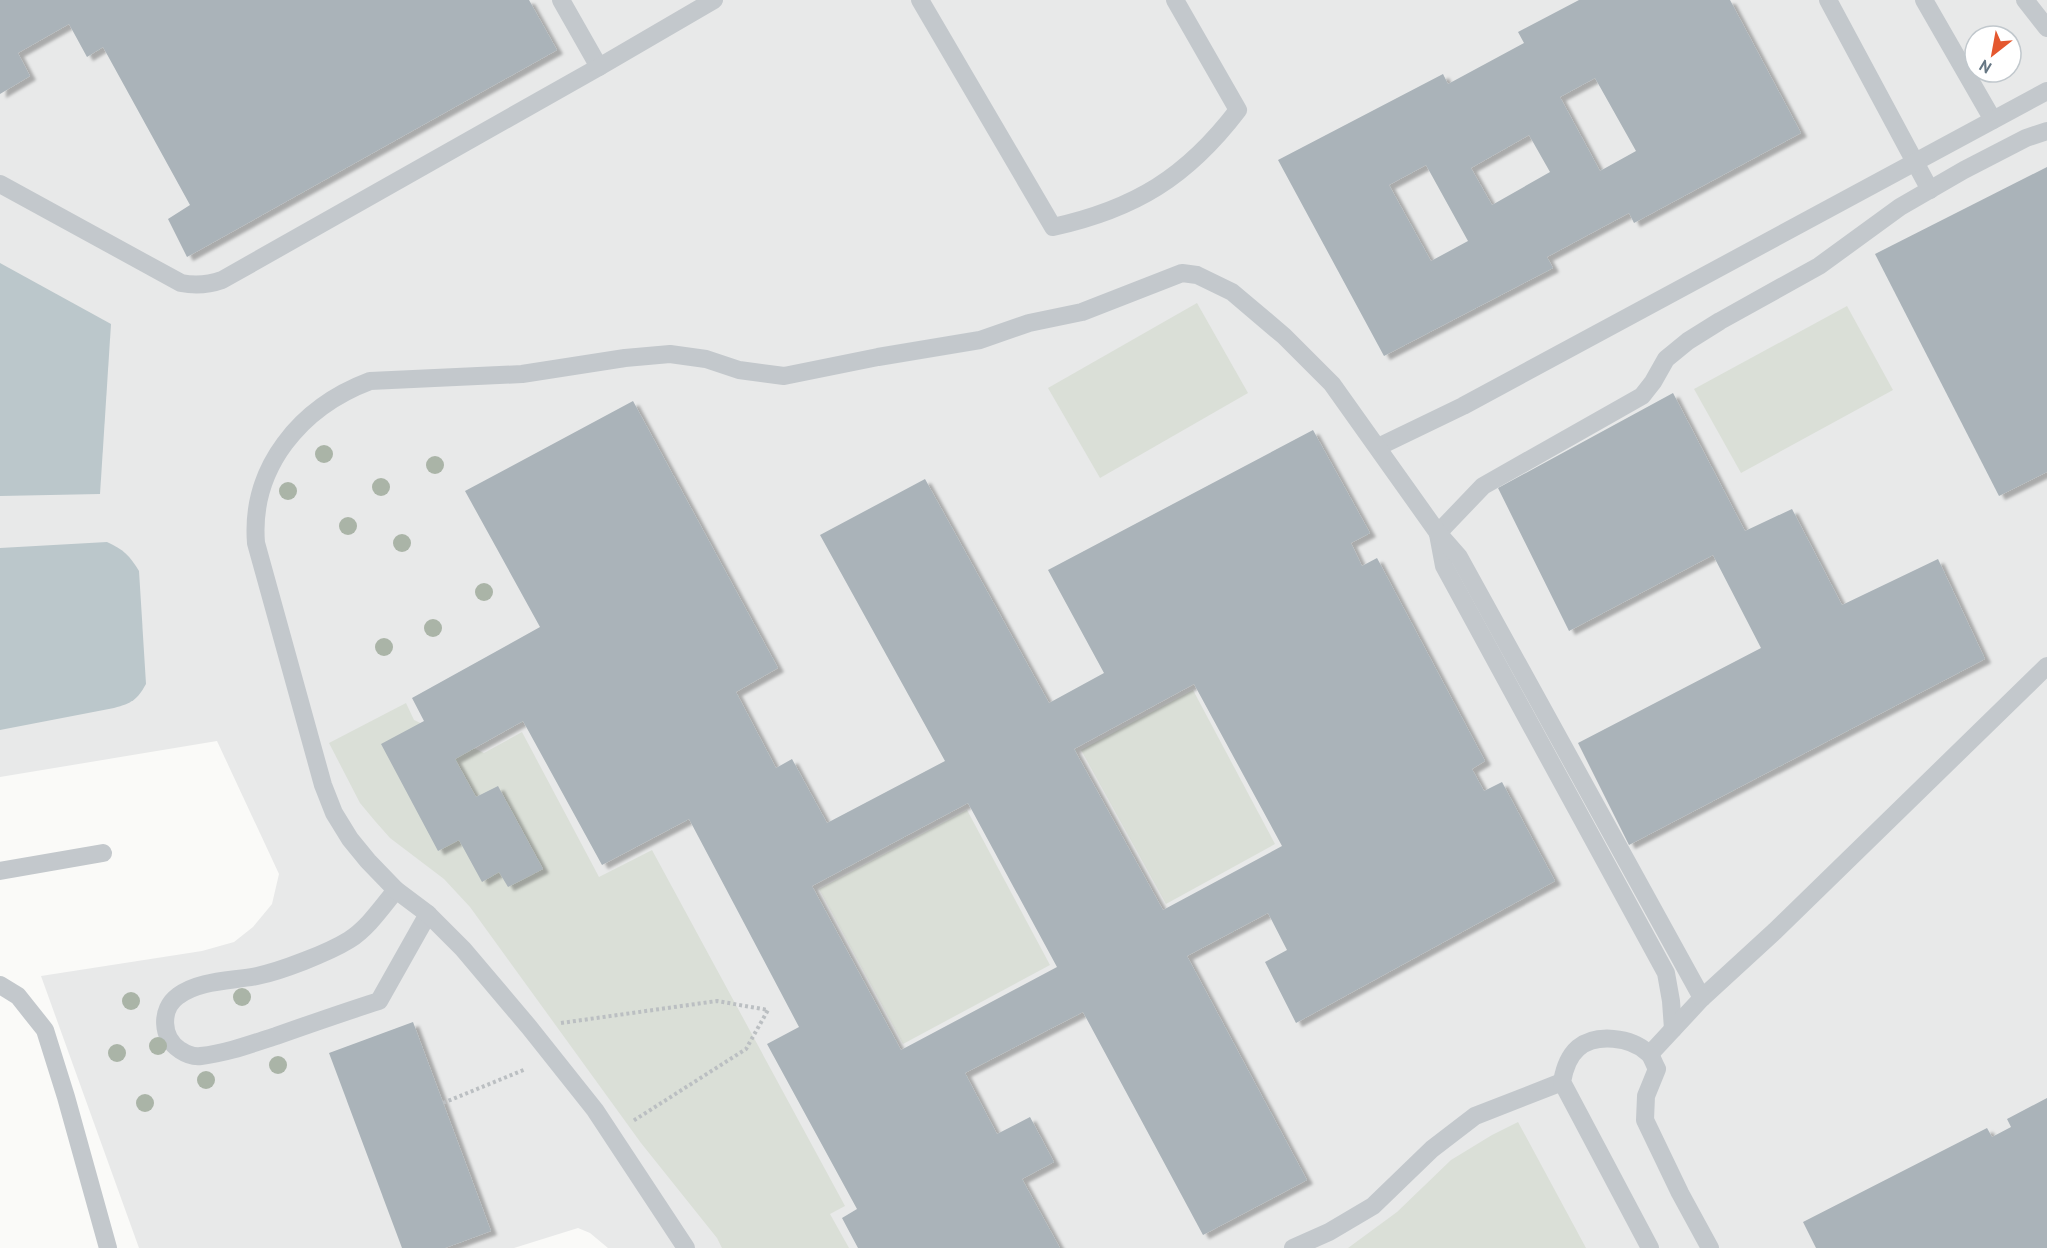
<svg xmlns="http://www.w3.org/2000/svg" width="2047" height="1248" font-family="'PT Sans',sans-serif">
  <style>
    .built { fill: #e8e9e9; fill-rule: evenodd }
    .green { fill: #dadfd7 }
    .water { fill: #bbc7cb }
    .building { fill: #aab3b9; fill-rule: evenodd; filter: url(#shadow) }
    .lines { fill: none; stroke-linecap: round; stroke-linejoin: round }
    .path { stroke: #bbbfc2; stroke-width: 4; stroke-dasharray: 3 3; stroke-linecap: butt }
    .lane { stroke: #c3c8cc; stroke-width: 18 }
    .tree { fill: #aab4a7 }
  </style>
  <defs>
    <filter id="shadow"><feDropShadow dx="6" dy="4" stdDeviation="1.5" flood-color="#0004"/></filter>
  </defs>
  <rect width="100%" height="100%" fill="#fafaf8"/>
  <path class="built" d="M0 0H2047V1248H608L590 1233 578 1228 514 1248H139L41 976 202 951 234 942 253 927 272 904 279 874 217 741 0 777ZM1975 36H2011V72H1975Z"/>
  <g class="green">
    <path d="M1197 303 1248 393 1100 478 1048 388Z"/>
    <path d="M1847 306 1893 390 1741 473 1694 389Z"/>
    <path d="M1193 690 1275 844 1166 904 1081 750Z"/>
    <path d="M406 703 414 720 484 753 522 732 599 877 652 850 845 1206 830 1214 849 1248H722L717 1238 641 1143 470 907 444 879 390 838 375 821 360 803 329 743Z"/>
    <path d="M967 810 1050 965 903 1044 819 889Z"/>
    <path d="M1518 1122 1586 1248H1348L1397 1212 1451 1160 1492 1135Z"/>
  </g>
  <g class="water">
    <path d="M0 263 111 324 100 494 0 496Z"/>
    <path d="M107 542C123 549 130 556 139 571L146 684C137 700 132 703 114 708L0 730V548Z"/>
  </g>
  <g class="building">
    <path d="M0 0H529L557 50 187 257 168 219 190 205 103 47 87 57 69 24 18 53 30 76 0 94Z"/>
    <path d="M1579 0H1730L1801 133 1634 223 1629 213 1547 257 1553 268 1384 356 1278 160 1443 74 1448 84 1524 43 1518 32ZM1595 78 1636 151 1600 171 1560 97ZM1529 135 1550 172 1492 205 1471 168ZM1426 165 1468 241 1431 261 1389 185Z"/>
    <path d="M2047 167V472L1999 496 1875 254Z"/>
    <path d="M1673 393 1745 531 1792 509 1842 605 1938 559 1985 659 1629 845 1578 743 1761 648 1713 555 1569 631 1498 488Z"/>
    <path d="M633 401 778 668 736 692 776 768 792 759 827 823 945 761 820 535 925 479 1049 703 1104 673 1048 570 1313 430 1370 533 1351 543 1362 566 1377 558 1485 761 1472 769 1484 791 1502 782 1555 881 1296 1023 1265 962 1287 950 1268 913 1187 956 1307 1180 1203 1235 1083 1012 965 1073 997 1134 1030 1117 1054 1162 1022 1179 1060 1248H858L842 1218 857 1209 767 1044 799 1027 689 819 602 865 523 721 455 759 476 797 498 786 543 869 508 887 499 872 482 882 459 840 438 851 381 744 424 721 412 698 540 627 465 491ZM1194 684 1282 846 1163 910 1074 749ZM968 803 1057 967 901 1050 812 886Z"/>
    <path d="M413 1022 491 1231 445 1248H402L329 1053Z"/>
    <path d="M2047 1098V1248H1816L1803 1222 1987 1128 1992 1137 2011 1127 2007 1119Z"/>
  </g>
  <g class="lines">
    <g class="path">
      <path d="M561 1023 717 1001 768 1010 746 1049 633 1121"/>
      <path d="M443 1103 526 1069"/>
    </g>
    <g class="lane">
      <path d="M561 0 599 67"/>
      <path d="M920 0 1053 227C1135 209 1187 177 1238 110L1175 0"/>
      <path d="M1828 0 1930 190"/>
      <path d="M1924 0 1993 120"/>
      <path d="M2025 0 2047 28"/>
      <path d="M0 184 181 283C196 286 208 285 222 280L599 67 714 0"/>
      <path d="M1378 447 1463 406 2047 91"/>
      <path d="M1438 533 1483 486 1642 396 1653 382 1666 359 1688 341 1720 321 1819 266 1900 207 1964 170 2026 138 2047 131"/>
      <path d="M1438 534 1444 566 1666 973 1671 1001 1673 1029"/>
      <path d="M0 871 103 853"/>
      <path d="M396 890C382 907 368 928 349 940 328 953 281 971 257 976 232 981 199 980 178 996 160 1009 161 1038 180 1050 186 1054 193 1057 201 1056 227 1053 251 1044 276 1036 310 1024 344 1012 379 1001L428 914"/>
      <path d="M0 985 18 996 45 1030 66 1097 108 1248"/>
      <path d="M1650 1054 1702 998 1775 931 2047 666"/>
      <path d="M686 1248 595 1110 529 1027 463 949 428 914 396 890 368 861 350 839 334 813 323 785 256 543C250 467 301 407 370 381L522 374 625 358 670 354 706 359 739 370 784 376 878 357 980 340 1029 323 1082 312 1182 273 1197 275 1232 292 1284 336 1332 384 1438 533 1459 557 1702 998"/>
      <path d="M1293 1248 1329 1232 1373 1206 1432 1149 1475 1116 1562 1082"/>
      <path d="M1650 1248 1562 1082C1564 1070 1569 1056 1578 1048 1596 1033 1631 1037 1648 1053 1652 1056 1654 1064 1657 1069L1646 1096 1645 1120 1680 1193 1710 1248"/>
    </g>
  </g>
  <g class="tree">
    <circle cx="324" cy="454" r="9"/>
    <circle cx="435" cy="465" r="9"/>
    <circle cx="381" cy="487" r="9"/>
    <circle cx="288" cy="491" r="9"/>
    <circle cx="348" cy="526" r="9"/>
    <circle cx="402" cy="543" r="9"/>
    <circle cx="484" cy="592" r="9"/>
    <circle cx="433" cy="628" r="9"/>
    <circle cx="384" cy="647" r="9"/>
    <circle cx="242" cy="997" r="9"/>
    <circle cx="131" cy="1001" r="9"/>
    <circle cx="158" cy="1046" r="9"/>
    <circle cx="117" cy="1053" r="9"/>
    <circle cx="278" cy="1065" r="9"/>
    <circle cx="206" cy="1080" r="9"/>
    <circle cx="145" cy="1103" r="9"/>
  </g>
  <g transform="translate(1993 54) rotate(211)"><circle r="28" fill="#ffffff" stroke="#c1c8cd" stroke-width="1.5"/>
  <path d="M0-4.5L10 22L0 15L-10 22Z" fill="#e4572e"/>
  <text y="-9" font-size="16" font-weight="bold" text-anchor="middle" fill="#657683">N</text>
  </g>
</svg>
